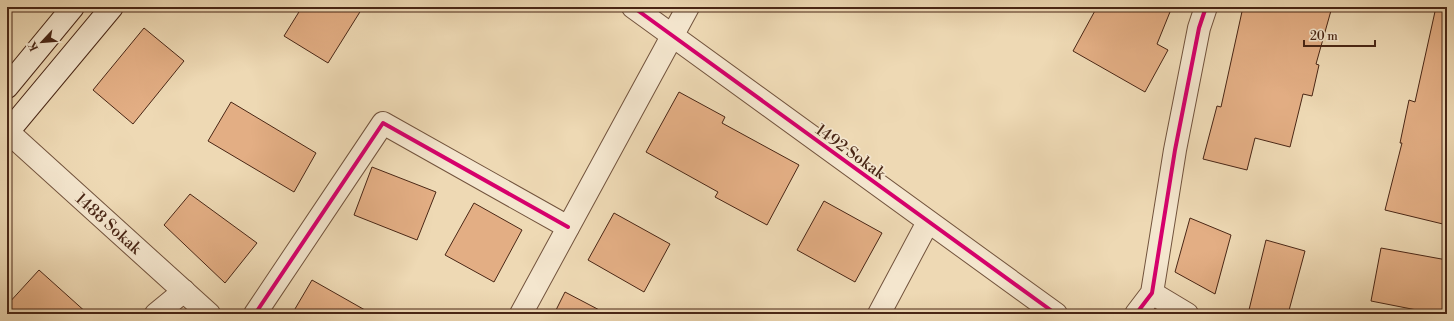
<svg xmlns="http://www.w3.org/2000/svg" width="1454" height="321" font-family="'Libre Bodoni',serif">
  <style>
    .building { fill: #e3ae84; stroke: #492615 }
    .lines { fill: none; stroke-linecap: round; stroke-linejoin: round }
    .street-casing { stroke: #72533d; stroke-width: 24 }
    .secondary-casing { stroke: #492615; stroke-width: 24 }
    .street { stroke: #f4e6ce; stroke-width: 22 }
    .secondary { stroke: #f4e6ce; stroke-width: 22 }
    .cycleway-casing { stroke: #f4e6ce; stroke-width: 6 }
    .cycleway { stroke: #d6006c; stroke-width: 4 }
    .labels { text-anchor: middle; stroke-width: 3.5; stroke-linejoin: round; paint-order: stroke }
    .street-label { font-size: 16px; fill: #492615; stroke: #f4e6ce }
  </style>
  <rect width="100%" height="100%" fill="#eed9b4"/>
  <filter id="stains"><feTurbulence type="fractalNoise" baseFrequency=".005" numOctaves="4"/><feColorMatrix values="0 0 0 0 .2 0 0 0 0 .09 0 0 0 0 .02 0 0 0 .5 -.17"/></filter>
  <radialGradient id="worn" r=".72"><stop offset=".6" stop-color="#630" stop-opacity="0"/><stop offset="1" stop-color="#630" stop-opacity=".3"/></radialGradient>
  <g class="building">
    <path d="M302 7H363L328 63 284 36Z"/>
    <path d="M1097 7H1172L1157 44 1168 50 1145 92 1073 51Z"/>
    <path d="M1243 7H1332L1316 64 1319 65 1312 96 1303 94 1290 147 1255 138 1247 170 1203 159 1217 106 1221 107Z"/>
    <path d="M1436 7H1447V225L1385 210 1402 143H1400L1409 100 1415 102Z"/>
    <path d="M144 28 184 61 133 124 93 90Z"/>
    <path d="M679 92 725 117 722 123 799 165 767 225 715 197 718 192 646 152Z"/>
    <path d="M231 102 316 153 294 192 208 141Z"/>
    <path d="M372 167 436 192 417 240 354 215Z"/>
    <path d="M190 194 257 243 225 283 164 225Z"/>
    <path d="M824 201 882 233 855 282 797 250Z"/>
    <path d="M474 203 522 230 494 282 445 255Z"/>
    <path d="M614 213 670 244 644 292 588 260Z"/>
    <path d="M1190 218 1231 235 1215 294 1175 272Z"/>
    <path d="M1266 240 1305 251 1288 314H1248Z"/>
    <path d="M1381 248 1447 260V314H1437L1371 301Z"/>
    <path d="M39 270 88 314H7V305Z"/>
    <path d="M312 280 372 314H292Z"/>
    <path d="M565 292 607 314H554Z"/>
  </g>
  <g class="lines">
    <defs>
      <g id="street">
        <path d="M633 7 1056 314"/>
        <path d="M8 132 209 314"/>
        <path d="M1152 293 1187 314"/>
        <path d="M156 314 184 291"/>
        <path d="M255 314 383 123 568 227"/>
        <path d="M521 314 688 7"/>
        <path d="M879 314 928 222"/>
        <path d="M1136 314 1152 293 1175 150 1199 28 1206 7"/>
      </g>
      <g id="secondary">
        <path d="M7 87 73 7"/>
        <path d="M7 133 112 7"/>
      </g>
    </defs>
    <use href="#street" class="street-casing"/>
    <use href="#secondary" class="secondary-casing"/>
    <use href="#street" class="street"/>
    <use href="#secondary" class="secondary"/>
    <defs>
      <g id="cycleway">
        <path d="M633 7 1056 314"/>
        <path d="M255 314 383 123 568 227"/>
        <path d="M1136 314 1152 293 1175 150 1199 28 1206 7"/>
      </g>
    </defs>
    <use href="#cycleway" class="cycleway-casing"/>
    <use href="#cycleway" class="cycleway"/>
  </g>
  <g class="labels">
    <g class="street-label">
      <text transform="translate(851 151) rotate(36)" y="6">1492 Sokak</text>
      <text transform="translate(109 223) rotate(42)" y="6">1488 Sokak</text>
    </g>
  </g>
  <rect width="1454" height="321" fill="none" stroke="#eed9b4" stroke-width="24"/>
  <rect x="8" y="8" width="1438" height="305" fill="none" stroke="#492615" stroke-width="2"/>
  <rect x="12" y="12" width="1430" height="297" fill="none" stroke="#492615"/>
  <g transform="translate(42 42) rotate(244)" stroke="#f4e6ce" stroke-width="3" paint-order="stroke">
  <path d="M0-3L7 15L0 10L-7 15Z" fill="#492615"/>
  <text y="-6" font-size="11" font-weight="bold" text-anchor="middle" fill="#492615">K</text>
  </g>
  <path d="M1304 40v6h71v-6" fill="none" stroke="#492615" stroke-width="2"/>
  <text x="1310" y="40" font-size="12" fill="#492615" stroke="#f4e6ce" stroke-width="3" paint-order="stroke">20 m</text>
  <rect width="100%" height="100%" filter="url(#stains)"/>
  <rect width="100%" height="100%" fill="url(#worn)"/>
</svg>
